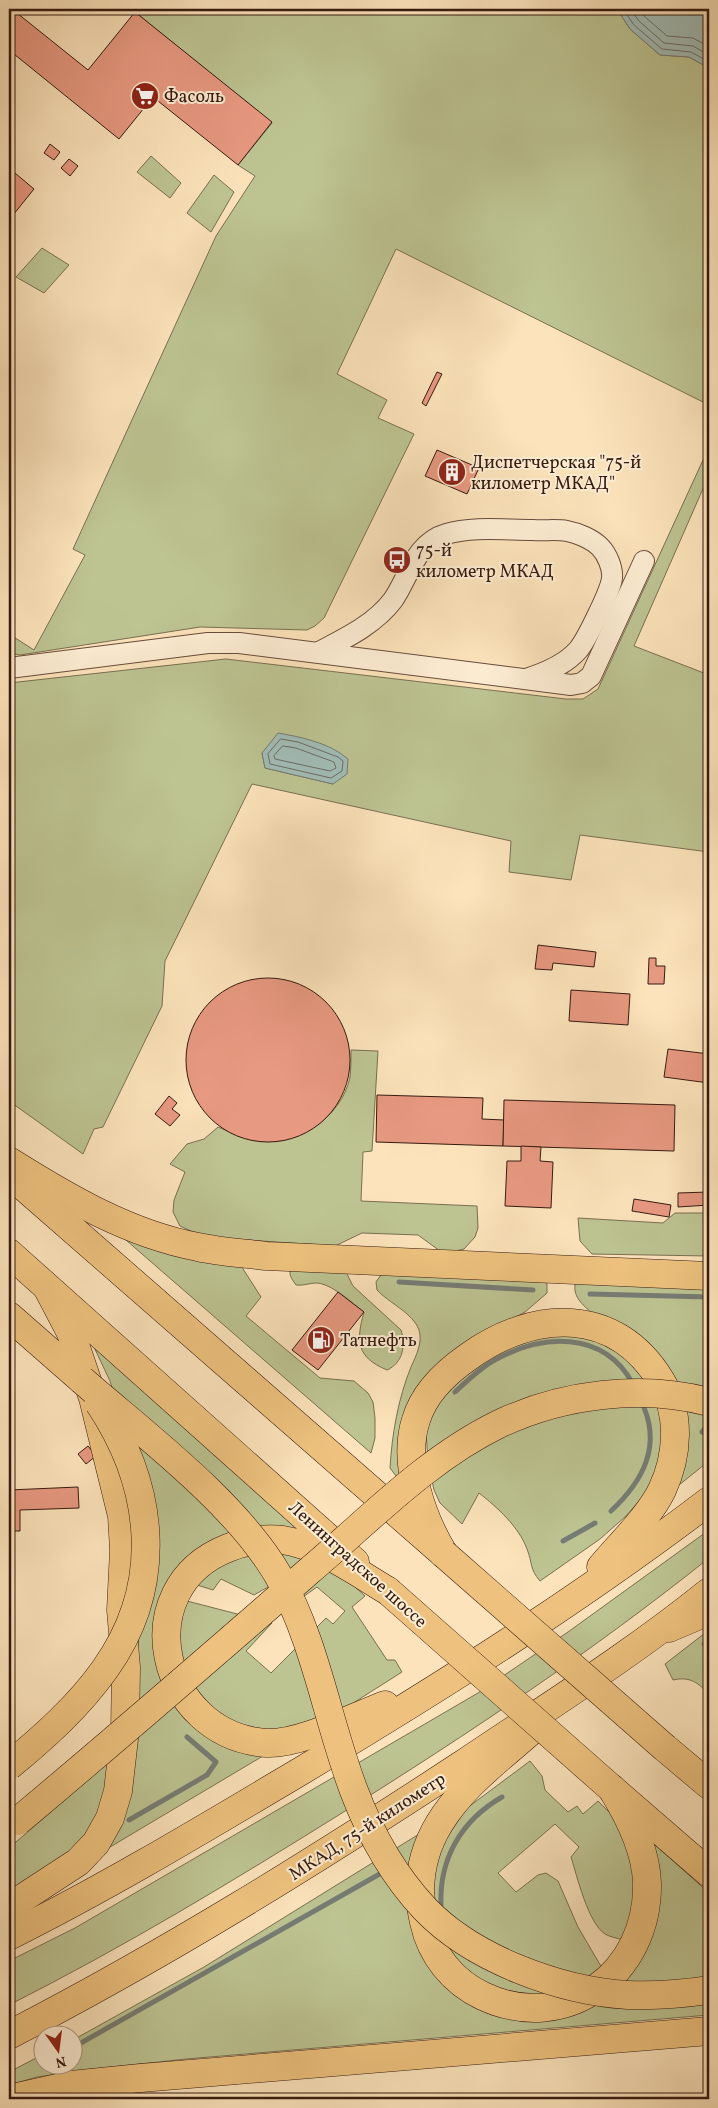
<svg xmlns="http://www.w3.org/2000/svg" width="718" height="2108" font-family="Vollkorn,serif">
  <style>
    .green { fill: #bdc492; stroke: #7a6f51; fill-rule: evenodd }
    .water { fill: #a1bdb7; stroke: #767c74 }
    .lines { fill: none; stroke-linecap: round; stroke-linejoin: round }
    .shore { stroke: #6c6c64; stroke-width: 1 }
    .stream { stroke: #767c74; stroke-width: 5 }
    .building { fill: #e89981; stroke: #361a10 }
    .street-casing { stroke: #684c3b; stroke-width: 22 }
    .primary-casing { stroke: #361a10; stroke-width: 29 }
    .highway-casing { stroke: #361a10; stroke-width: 29 }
    .street { stroke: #fdedd3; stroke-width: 20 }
    .primary { stroke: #eec27e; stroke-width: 28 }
    .highway { stroke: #eec27e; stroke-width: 28 }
    .primary-bridge-casing { stroke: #361a10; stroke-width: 29; stroke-linecap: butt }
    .highway-bridge-casing { stroke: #361a10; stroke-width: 29; stroke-linecap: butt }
    .primary-bridge { stroke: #eec27e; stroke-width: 28 }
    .highway-bridge { stroke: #eec27e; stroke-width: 28 }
    .labels { text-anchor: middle; stroke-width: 4; stroke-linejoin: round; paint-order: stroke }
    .poi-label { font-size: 18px; fill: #361a10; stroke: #fdedd3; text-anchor: start }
    .street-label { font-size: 18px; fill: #361a10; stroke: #fdedd3 }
  </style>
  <rect width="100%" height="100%" fill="#fce3bb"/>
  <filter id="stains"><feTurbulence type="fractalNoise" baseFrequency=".004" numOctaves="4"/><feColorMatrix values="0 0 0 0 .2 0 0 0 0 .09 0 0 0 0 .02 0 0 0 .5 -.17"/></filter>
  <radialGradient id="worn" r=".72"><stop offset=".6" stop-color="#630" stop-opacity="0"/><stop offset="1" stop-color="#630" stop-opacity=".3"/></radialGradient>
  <g class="green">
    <path d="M119 9H617L630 29 660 55 689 57 709 68V405L396 249 337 374 387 400 378 418 414 434 324 618 315 626 307 630 200 627 20 655 9 653V634L34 650 85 555 73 549 216 236 255 176 238 165 272 123 135 12Z"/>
    <path d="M151 156 181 183 170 198 137 172Z"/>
    <path d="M214 175 234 192 211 232 187 213Z"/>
    <path d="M42 248 69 265 44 293 16 277Z"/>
    <path d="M709 447V475L634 646 709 675V852L580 835 571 880 509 872 511 841 252 784 165 961 162 1006 103 1127 94 1129 83 1154 9 1101V683L226 659 566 699H583L598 689ZM262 753 333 784 265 768Z"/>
    <path d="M351 1050 378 1051 372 1151 363 1152 361 1201 477 1206 478 1228 475 1237 464 1249 455 1251H440L418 1235 362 1233 335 1246 204 1237 180 1226 173 1212 174 1200 185 1172 170 1164 187 1144 204 1139 218 1127C230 1132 241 1138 254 1140 294 1149 342 1118 350 1077 351 1069 351 1059 351 1050Z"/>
    <path d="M675 1213H709V1256L592 1254 580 1241 578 1218 663 1223Z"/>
    <path d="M111 1227 238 1261 261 1297 246 1316 320 1378 354 1381 368 1393 373 1402 375 1418V1438L371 1453Z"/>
    <path d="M291 1268 345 1270 353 1286 401 1330C406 1345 403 1363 387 1370 356 1357 356 1341 364 1312 352 1303 331 1283 316 1283 309 1283 304 1286 296 1285 292 1279 288 1275 291 1268Z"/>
    <path d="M383 1272 543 1278 547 1284V1293L525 1312 457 1350 402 1484 390 1468C392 1434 398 1399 411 1367 416 1356 423 1342 419 1330 413 1313 389 1303 377 1290L376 1282Z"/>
    <path d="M576 1281 709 1286V1461L679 1485 686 1427 593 1314C583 1305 571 1296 576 1281Z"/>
    <path d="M553 1331 602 1339 646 1374 665 1429 658 1471 645 1494 626 1516 600 1539 540 1581C529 1568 533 1564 527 1549 519 1527 497 1507 479 1493L462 1524 440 1503 434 1490 428 1462 426 1431 429 1412 456 1377 488 1353Z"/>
    <path d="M93 1345 314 1536 220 1538 201 1546 184 1562 164 1684 178 1709 195 1726 268 1753 105 1850 135 1670 140 1628 125 1428 110 1381Z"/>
    <path d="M709 1530V1558C593 1651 468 1734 342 1813 233 1881 124 1947 9 2005V1961L75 1928 478 1693 568 1632Z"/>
    <path d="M269 1545 342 1575 365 1596 352 1607 387 1660H395L402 1672 339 1712 273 1732 221 1719 183 1675 177 1630 187 1601 272 1623 246 1651 271 1673 326 1618 333 1624 345 1611 317 1587 300 1599 268 1587 254 1595 221 1579 213 1590 197 1585 211 1569Z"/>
    <path d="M709 1630V1695C699 1683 690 1676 673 1680L665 1664Z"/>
    <path d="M118 1754 112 1790 84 1844 9 1893V1848Z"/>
    <path d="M530 1761 542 1776 545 1790 568 1812 577 1806 583 1814 598 1801 611 1814 625 1837 638 1890 623 1940C617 1938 610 1937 605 1934 588 1923 577 1876 571 1857L579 1847 555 1824 498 1873 516 1892 538 1875 546 1873 558 1881 578 1927 602 1968 593 1978 545 1998 495 1989 468 1971 447 1949 433 1893 432 1876 441 1846 467 1808Z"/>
    <path d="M424 1831 433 1973 452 1993 473 2007 492 2015 520 2019 544 2018 656 1921C660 1894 659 1870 653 1843L709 1893V2015L186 2059 84 2070 37 2077 9 2085V2072L42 2055V2066H72L73 2040 204 1967Z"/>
  </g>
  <g class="water">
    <path d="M617 9H709V68L689 57 660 55 630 29Z"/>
    <path d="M278 733C301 737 330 743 348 759L347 774 333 784 265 768 262 753Z"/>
  </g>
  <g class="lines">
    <g class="shore">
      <path d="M623 9 634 25 662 49 691 52 709 62"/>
      <path d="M630 9 639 21 664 43 693 46 709 55"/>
      <path d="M639 9 644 16 667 36 693 38 709 47"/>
      <path d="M281 739 298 742 338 757 343 761 342 771 331 778 270 764 268 754Z"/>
      <path d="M283 746 296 748 334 762 336 768 330 771 275 759 274 756Z"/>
    </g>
    <g class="stream">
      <path d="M399 1282 533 1290"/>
      <path d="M590 1294 709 1297"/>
      <path d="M455 1392C467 1381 479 1369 493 1361 541 1334 603 1329 633 1384"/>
      <path d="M702 1432 709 1424"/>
      <path d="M611 1511C643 1481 663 1445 641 1401"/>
      <path d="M563 1541 595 1523"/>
      <path d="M704 1644 709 1640"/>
      <path d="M129 1820 207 1775 216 1762 187 1737"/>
      <path d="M441 1905C439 1858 462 1820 502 1797"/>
      <path d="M72 2048 385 1871"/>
    </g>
  </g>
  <g class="building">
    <path d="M9 9H12L88 70 135 12 272 122 238 165 153 97 119 139 9 50Z"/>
    <path d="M50 144 60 152 54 160 44 153Z"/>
    <path d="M69 159 78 166 70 176 61 168Z"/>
    <path d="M9 168 34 189 9 220Z"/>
    <path d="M437 372 442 374 426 406 422 403Z"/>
    <path d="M437 450 479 468 467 494 425 476Z"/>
    <path d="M538 945 596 952 594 967 553 963 552 970 535 969Z"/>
    <path d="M649 958H656V966H665L664 984H648Z"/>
    <circle cx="268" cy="1060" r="82"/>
    <path d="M571 990 630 994 628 1025 569 1021Z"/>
    <path d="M668 1049 709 1054V1083L664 1077Z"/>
    <path d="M377 1095 483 1098 482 1119 504 1120 503 1146 376 1142Z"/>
    <path d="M169 1096 177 1103 172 1109 180 1115 170 1126 155 1114Z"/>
    <path d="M504 1100 675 1105 674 1151 503 1146Z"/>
    <path d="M521 1146 541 1147 540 1161 553 1162 551 1208 505 1206 507 1161H521Z"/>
    <path d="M709 1192V1205L678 1207V1193Z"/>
    <path d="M634 1199 671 1205 669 1217 632 1211Z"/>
    <path d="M338 1292 364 1312 318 1370 292 1350Z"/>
    <path d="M88 1446 96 1456 86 1464 78 1454Z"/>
    <path d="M78 1487 79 1508 20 1510V1531H9V1490Z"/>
  </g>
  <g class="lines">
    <defs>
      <g id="street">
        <path d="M319 652C346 638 375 624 393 600 409 577 415 543 446 534 473 526 505 530 533 530 544 531 556 529 567 531 578 533 592 539 600 547 607 554 613 568 612 578 611 590 586 641 578 650 565 665 545 673 526 679"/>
        <path d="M9 668 208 643H239L571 685 582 683 591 676 644 561"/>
      </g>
      <g id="primary">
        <path d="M9 1161C68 1198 129 1234 198 1247 220 1252 243 1253 266 1256L709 1276"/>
        <path d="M16 1180 444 1554"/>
        <path d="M9 1253 355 1562"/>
        <path d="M9 1316 82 1380"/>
        <path d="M669 1628 709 1611"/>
        <path d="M540 1723C506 1754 463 1784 439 1824 421 1854 416 1888 424 1922 431 1955 453 1982 483 1996 566 2035 649 1973 647 1883 646 1851 629 1816 612 1789"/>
        <path d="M9 1907 78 1862 96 1843 110 1818 118 1791 125 1730 126 1667 121 1610 124 1550 122 1516 93 1398 71 1333 48 1289"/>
      </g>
      <g id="highway">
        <path d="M444 1554C422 1518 402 1462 416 1420 424 1393 445 1373 468 1357 533 1310 615 1305 661 1381 681 1414 678 1456 662 1490 649 1517 620 1544 601 1567"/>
        <path d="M385 1705C354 1717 298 1745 266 1743 159 1735 126 1588 228 1548 245 1541 264 1538 283 1540 321 1546 356 1572 388 1591"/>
        <path d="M665 1748 709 1785"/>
        <path d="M611 1788 709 1873"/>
        <path d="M9 1936C109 1886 205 1828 301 1771 441 1687 579 1600 709 1501"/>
        <path d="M9 2035C166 1954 315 1861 463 1764 546 1708 631 1655 709 1592"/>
        <path d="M9 2099 71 2085 141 2078 709 2031"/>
      </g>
    </defs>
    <use href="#street" class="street-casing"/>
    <use href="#primary" class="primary-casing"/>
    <use href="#highway" class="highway-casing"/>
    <use href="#street" class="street"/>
    <use href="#primary" class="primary"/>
    <use href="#highway" class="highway"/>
    <defs>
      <g id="primary-bridge">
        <path d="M82 1380C145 1435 236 1503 278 1575 316 1642 327 1720 354 1791 370 1833 394 1876 425 1909 473 1959 560 1991 628 1995 655 1996 682 1994 709 1990"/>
        <path d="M9 1766C43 1738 79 1706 105 1669 165 1585 155 1487 99 1403"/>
      </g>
      <g id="highway-bridge">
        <path d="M444 1554 665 1748"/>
        <path d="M388 1591 611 1788"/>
        <path d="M18 1821C116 1739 213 1655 309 1571 369 1520 427 1459 499 1424 562 1394 642 1384 709 1402"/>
      </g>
    </defs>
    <use href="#primary-bridge" class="primary-bridge-casing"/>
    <use href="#highway-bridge" class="highway-bridge-casing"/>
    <use href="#primary-bridge" class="primary-bridge"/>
    <use href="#highway-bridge" class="highway-bridge"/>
  </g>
  <defs>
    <symbol id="supermarket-disc" viewBox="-11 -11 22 22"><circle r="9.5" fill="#8f2418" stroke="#fdedd3"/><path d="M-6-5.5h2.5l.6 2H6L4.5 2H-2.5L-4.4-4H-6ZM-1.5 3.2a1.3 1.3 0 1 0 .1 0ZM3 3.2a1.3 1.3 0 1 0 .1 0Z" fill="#fff"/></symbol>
    <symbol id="building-disc" viewBox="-11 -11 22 22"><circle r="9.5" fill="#8f2418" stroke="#fdedd3"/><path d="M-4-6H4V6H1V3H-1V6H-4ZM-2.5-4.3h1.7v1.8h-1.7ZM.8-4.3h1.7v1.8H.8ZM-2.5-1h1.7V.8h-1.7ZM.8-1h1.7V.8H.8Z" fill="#fff"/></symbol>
    <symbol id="bus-disc" viewBox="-11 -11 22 22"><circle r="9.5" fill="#8f2418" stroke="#fdedd3"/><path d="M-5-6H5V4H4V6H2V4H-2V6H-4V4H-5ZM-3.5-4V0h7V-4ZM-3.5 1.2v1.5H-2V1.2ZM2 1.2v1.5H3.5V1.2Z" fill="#fff"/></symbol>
    <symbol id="fuel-disc" viewBox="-11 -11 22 22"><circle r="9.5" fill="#8f2418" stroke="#fdedd3"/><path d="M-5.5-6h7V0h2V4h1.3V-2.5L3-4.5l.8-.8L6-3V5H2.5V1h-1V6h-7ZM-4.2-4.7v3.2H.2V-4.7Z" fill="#fff"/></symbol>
  </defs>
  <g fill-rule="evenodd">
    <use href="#supermarket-disc" x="129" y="80" width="32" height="32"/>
    <use href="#building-disc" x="436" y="456" width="32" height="32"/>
    <use href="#bus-disc" x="381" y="544" width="32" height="32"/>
    <use href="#fuel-disc" x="305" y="1324" width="32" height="32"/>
  </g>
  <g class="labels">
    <g class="poi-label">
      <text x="164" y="102">Фасоль</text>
      <text x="471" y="468">Диспетчерская "75-й<tspan x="471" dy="21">километр МКАД"</tspan></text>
      <text x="416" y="556">75-й<tspan x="416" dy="21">километр МКАД</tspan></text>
      <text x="340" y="1346">Татнефть</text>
    </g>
    <g class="street-label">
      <text transform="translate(358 1564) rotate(42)" y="6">Ленинградское шоссе</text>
      <text transform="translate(367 1826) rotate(-33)" y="6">МКАД, 75-й километр</text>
    </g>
  </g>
  <rect width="718" height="2108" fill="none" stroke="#fce3bb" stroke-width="30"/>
  <rect x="10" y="10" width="698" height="2088" fill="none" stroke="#361a10" stroke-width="2.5"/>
  <rect x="15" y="15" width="688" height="2078" fill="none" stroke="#361a10"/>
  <g transform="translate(58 2050) rotate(166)"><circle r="24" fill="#fdedd3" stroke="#ad9985"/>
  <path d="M0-4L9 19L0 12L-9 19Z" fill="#8f2418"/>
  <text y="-8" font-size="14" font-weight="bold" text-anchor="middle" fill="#361a10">N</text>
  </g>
  <rect width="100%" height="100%" filter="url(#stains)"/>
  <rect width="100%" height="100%" fill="url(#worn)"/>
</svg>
